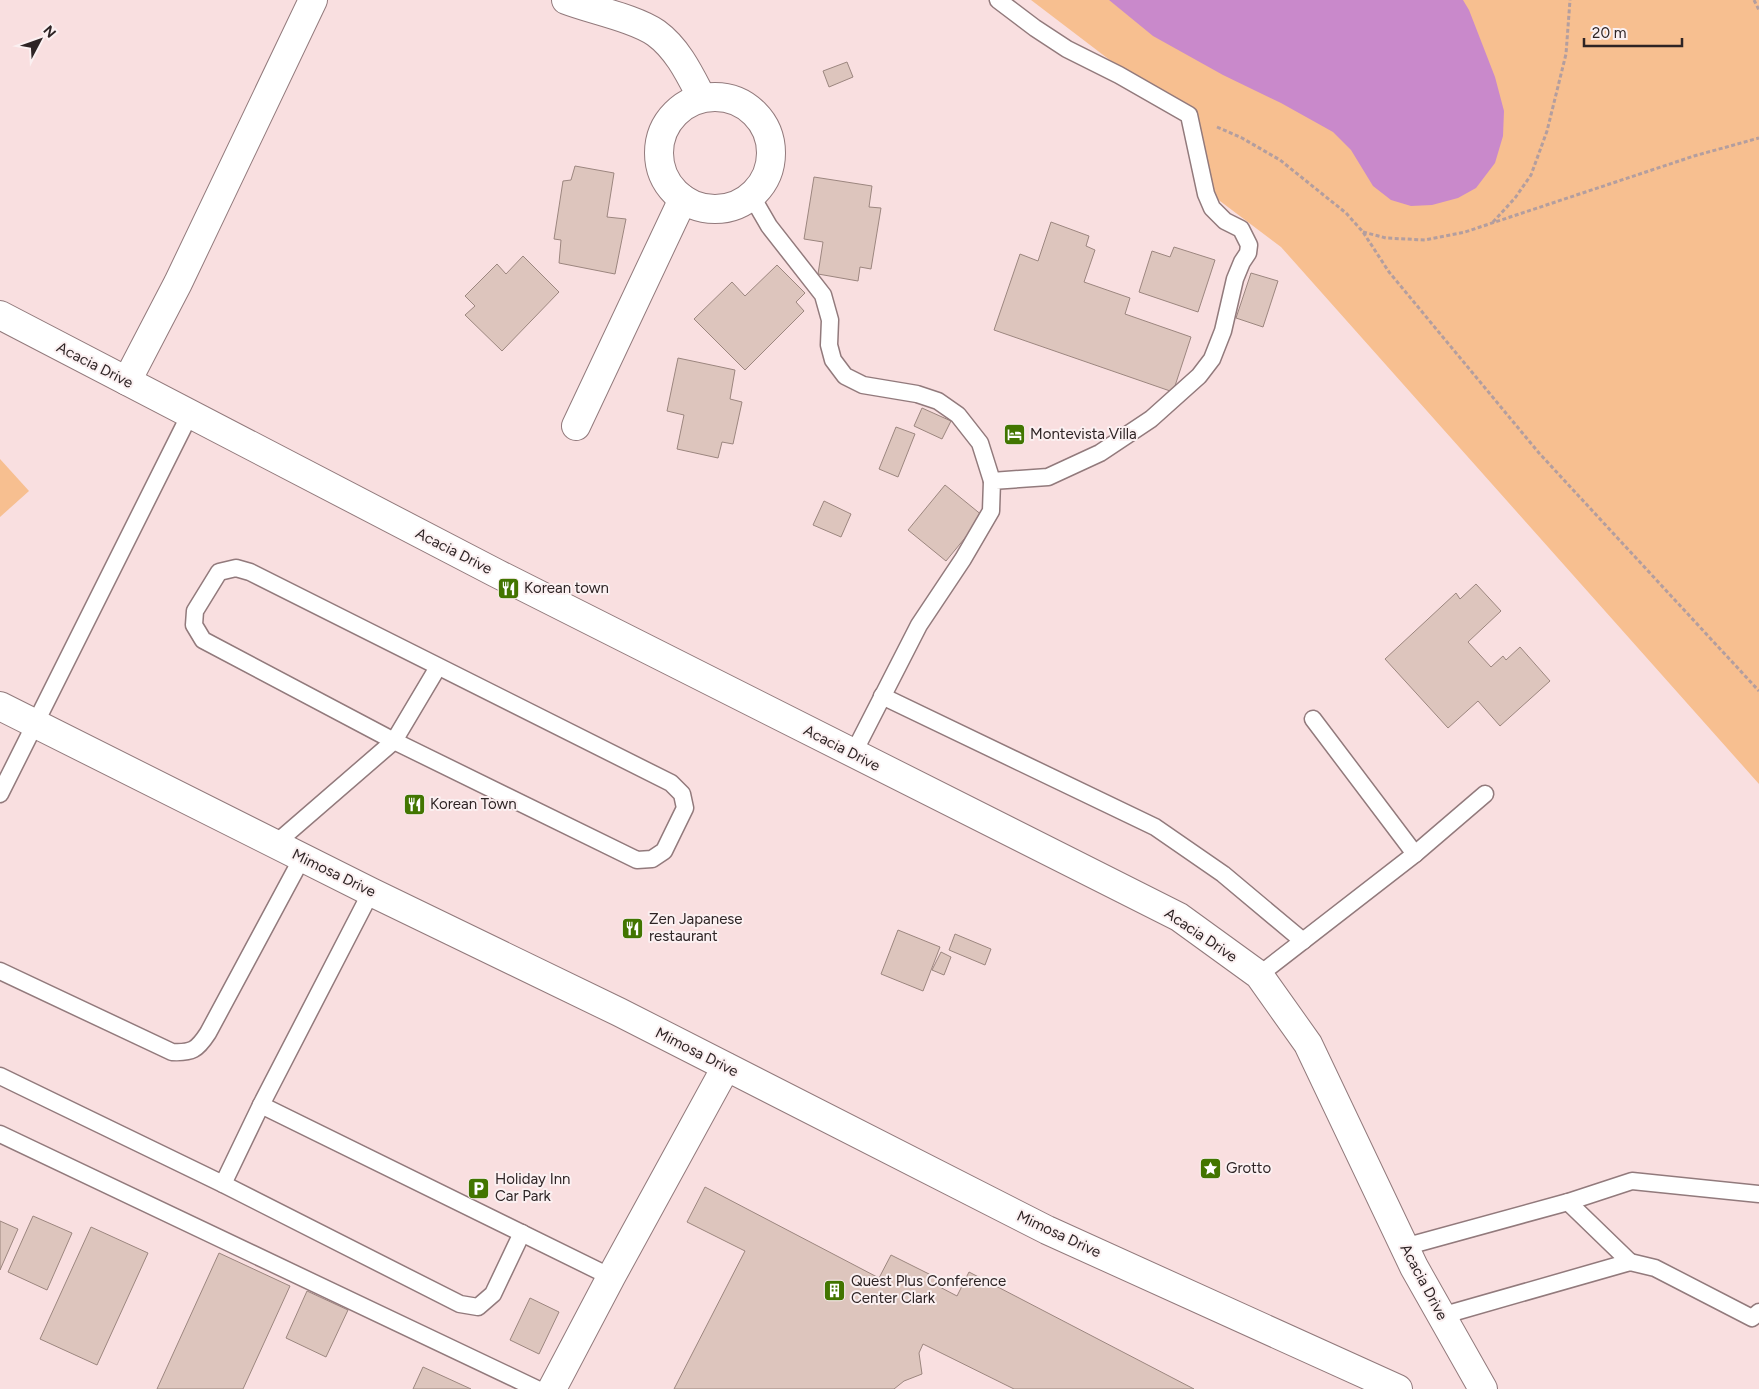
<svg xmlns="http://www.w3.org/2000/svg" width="1759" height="1389" font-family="Figtree,sans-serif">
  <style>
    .green { fill: #f7bf90 }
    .water { fill: #c989cb }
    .building { fill: #ddc5bd; stroke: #9c867f }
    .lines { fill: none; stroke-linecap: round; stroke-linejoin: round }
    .lane-casing { stroke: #927a7c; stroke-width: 19 }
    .street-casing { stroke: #927a7c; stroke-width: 30 }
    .path { stroke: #b39e9f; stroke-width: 3; stroke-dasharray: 4 2.5; stroke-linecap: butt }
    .lane { stroke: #fff; stroke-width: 16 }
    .street { stroke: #fff; stroke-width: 28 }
    .labels { text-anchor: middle; stroke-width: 4; stroke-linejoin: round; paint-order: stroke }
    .street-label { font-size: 15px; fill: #2e2425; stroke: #fbf0f1 }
    .poi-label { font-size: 15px; fill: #2e2425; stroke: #fbf0f1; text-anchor: start }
  </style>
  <rect width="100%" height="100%" fill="#f9dfe0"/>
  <g class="green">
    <path d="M1031 0H1759V784L1281 247 1216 198 1182 115Z"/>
    <path d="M0 459 29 491 0 517Z"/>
  </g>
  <path class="water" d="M1109 0H1463L1469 10 1495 77 1504 111 1503 136 1495 163 1476 188 1458 198 1432 205 1411 206 1391 200 1373 186 1351 150 1333 132 1281 103 1223 75 1153 36Z"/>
  <g class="building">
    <path d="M847 62 853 77 829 87 823 71Z"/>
    <path d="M575 166 614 173 607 217 626 219 615 274 559 263 561 240 554 239 563 181 571 180Z"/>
    <path d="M814 177 872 186 869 207 881 208 871 269 860 267 858 281 818 274 823 242 804 239Z"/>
    <path d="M1051 222 1089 236 1086 246 1095 250 1084 282 1130 298 1125 314 1191 337 1173 392 994 330 1020 254 1038 261Z"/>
    <path d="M1174 247 1215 260 1198 312 1139 292 1152 251 1170 257Z"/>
    <path d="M523 256 559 292 502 351 465 315 475 306 465 296 497 264 506 274Z"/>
    <path d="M777 265 805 293 796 302 804 311 745 370 694 319 732 282 745 296Z"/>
    <path d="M1251 273 1278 281 1263 327 1236 318Z"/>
    <path d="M678 358 735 370 730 399 742 402 733 444 722 442 718 458 677 449 684 415 667 411Z"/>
    <path d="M922 408 951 421 942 439 914 426Z"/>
    <path d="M896 427 915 434 898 477 879 469Z"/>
    <path d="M945 485 983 516 946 561 908 530Z"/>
    <path d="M824 501 851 514 841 537 813 525Z"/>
    <path d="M1476 584 1501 611 1468 642 1491 667 1503 656 1506 660 1520 647 1550 681 1500 726 1478 701 1448 728 1385 659 1456 593 1460 599Z"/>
    <path d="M898 930 940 947 923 991 881 974Z"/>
    <path d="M955 934 991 949 985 965 949 950Z"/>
    <path d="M941 952 951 957 944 975 932 970Z"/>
    <path d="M705 1187 879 1278 891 1255 937 1278 934 1284 957 1296 969 1272 1194 1389H1014L923 1344 919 1353 922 1374 904 1381 894 1389H674L745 1251 687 1222Z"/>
    <path d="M33 1216 72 1233 47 1290 8 1272Z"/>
    <path d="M0 1221 18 1229 0 1270Z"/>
    <path d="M91 1227 148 1253 97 1365 40 1339Z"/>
    <path d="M219 1253 290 1286 243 1389H157Z"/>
    <path d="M307 1291 348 1310 326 1357 286 1338Z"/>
    <path d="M530 1298 559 1312 539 1354 510 1340Z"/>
    <path d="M423 1367 471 1389H413Z"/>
  </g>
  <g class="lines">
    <defs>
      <g id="lane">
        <path d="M751 195 769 226 823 295 830 320 829 345 833 360 845 376 863 385 917 394 938 401 958 415 980 443 992 481"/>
        <path d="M236 568 250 572 671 783 682 794 685 808 664 851 652 859 637 860 394 741 203 640 194 625 195 611 219 572Z"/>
        <path d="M882 696 1155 827 1223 874 1303 941"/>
        <path d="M1313 719 1415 854"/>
        <path d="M853 754 919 625 963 559 991 511 992 481 1048 477 1100 453 1151 419 1199 376 1212 359 1223 331 1235 279 1242 262 1248 253 1249 245 1241 229 1225 221 1212 208 1206 194 1189 115 1119 75 1067 49 1035 28 998 0"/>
        <path d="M0 794 190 414"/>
        <path d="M275 844 394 741 438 667"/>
        <path d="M0 971 172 1052C192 1053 197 1050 208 1033L302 858"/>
        <path d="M1259 975 1415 854 1485 794"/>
        <path d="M0 1076 223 1184 460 1304 478 1307 493 1294 522 1233"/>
        <path d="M261 1105 611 1277"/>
        <path d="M0 1134 537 1389"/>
        <path d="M223 1184 261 1105 371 892"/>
        <path d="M1568 1202 1630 1262"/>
        <path d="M1404 1247 1568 1202 1632 1181 1759 1194"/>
        <path d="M1441 1316 1630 1262 1655 1268 1752 1318 1759 1312"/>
      </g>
      <g id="street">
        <path d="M566 0C592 10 634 18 656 33 678 49 690 75 702 98"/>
        <circle cx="715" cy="153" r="56"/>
        <path d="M0 315 496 573 1179 917 1259 975 1308 1044 1414 1267 1483 1389"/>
        <path d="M127 381 178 283 313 0"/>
        <path d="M576 426 683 199"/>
        <path d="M0 706 371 892 619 1012 1047 1230 1398 1389"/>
        <path d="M552 1389 611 1277 726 1067"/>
      </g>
    </defs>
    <use href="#lane" class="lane-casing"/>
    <use href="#street" class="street-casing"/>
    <g class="path">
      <path d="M1754 0 1759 10"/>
      <path d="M1217 127 1242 138 1280 160 1346 213 1363 232 1389 272 1539 453 1759 691"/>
      <path d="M1493 222 1515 198 1531 175 1547 131 1566 54 1570 0"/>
      <path d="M1363 232 1386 238 1425 240 1465 232 1694 156 1759 138"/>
    </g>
    <use href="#lane" class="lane"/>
    <use href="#street" class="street"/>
  </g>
  <defs>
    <symbol id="hotel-square" viewBox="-11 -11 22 22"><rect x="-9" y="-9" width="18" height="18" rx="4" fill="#427500" stroke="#fbf0f1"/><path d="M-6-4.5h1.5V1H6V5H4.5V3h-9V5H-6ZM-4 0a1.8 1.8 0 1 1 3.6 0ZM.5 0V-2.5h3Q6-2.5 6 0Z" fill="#fff"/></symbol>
    <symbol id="restaurant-square" viewBox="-11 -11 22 22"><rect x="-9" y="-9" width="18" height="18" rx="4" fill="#427500" stroke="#fbf0f1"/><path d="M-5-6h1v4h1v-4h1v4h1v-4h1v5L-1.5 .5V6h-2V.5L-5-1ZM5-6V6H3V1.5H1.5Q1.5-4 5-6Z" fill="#fff"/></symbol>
    <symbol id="sight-square" viewBox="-11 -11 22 22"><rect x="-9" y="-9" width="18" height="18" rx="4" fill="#427500" stroke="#fbf0f1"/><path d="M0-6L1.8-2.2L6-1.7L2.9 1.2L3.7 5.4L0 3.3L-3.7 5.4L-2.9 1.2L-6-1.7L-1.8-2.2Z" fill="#fff"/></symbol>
    <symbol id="parking-square" viewBox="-11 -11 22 22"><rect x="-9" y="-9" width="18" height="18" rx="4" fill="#427500" stroke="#fbf0f1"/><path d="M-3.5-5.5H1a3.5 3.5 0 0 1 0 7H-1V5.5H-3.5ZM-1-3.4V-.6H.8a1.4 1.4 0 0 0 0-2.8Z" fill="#fff"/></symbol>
    <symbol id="building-square" viewBox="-11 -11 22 22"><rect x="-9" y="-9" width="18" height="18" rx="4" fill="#427500" stroke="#fbf0f1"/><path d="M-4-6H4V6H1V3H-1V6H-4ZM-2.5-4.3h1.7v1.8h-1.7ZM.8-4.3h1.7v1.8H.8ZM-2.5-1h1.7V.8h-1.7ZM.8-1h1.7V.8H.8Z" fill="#fff"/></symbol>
  </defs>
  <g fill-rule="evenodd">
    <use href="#hotel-square" x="1002" y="422" width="25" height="25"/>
    <use href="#restaurant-square" x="496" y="576" width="25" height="25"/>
    <use href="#restaurant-square" x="402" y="792" width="25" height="25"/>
    <use href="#restaurant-square" x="620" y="916" width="25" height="25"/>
    <use href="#sight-square" x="1198" y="1156" width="25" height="25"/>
    <use href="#parking-square" x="466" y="1176" width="25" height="25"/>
    <use href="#building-square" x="822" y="1278" width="25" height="25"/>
  </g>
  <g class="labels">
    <g class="street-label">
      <text transform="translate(95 365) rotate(27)" y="5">Acacia Drive</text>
      <text transform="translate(454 551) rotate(27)" y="5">Acacia Drive</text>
      <text transform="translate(842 748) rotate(27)" y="5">Acacia Drive</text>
      <text transform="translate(334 873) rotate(26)" y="5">Mimosa Drive</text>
      <text transform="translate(1201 935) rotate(34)" y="5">Acacia Drive</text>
      <text transform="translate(697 1052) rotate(27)" y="5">Mimosa Drive</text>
      <text transform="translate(1059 1234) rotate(25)" y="5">Mimosa Drive</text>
      <text transform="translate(1424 1282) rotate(62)" y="5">Acacia Drive</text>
    </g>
    <g class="poi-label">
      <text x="1030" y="439">Montevista Villa</text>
      <text x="524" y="593">Korean town</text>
      <text x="430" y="809">Korean Town</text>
      <text x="649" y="924">Zen Japanese<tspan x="649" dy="17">restaurant</tspan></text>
      <text x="1226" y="1173">Grotto</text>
      <text x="495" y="1184">Holiday Inn<tspan x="495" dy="17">Car Park</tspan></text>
      <text x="851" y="1286">Quest Plus Conference<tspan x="851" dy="17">Center Clark</tspan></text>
    </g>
  </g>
  <g transform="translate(40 40) rotate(49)" stroke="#fbf0f1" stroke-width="4" paint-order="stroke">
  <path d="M0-4L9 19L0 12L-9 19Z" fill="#2e2425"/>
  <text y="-8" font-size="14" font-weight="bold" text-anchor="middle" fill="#2e2425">N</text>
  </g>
  <path d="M1584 38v8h98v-8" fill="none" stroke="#2e2425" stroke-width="2.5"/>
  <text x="1592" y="38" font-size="15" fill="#2e2425" stroke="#fbf0f1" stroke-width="4" paint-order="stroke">20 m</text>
</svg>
